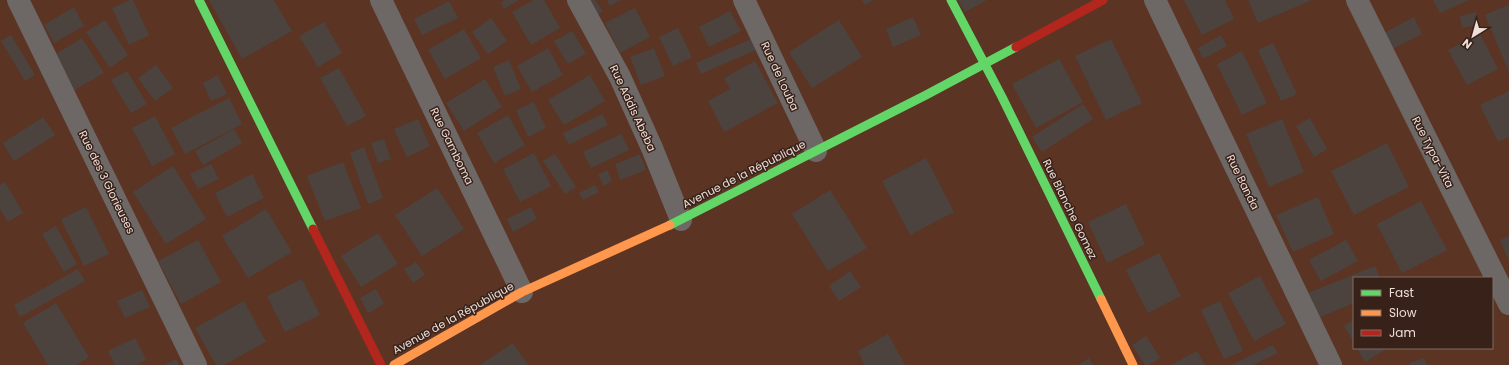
<svg xmlns="http://www.w3.org/2000/svg" width="1509" height="365" font-family="Poppins,sans-serif">
  <style>
    .green { fill: #5b3424; fill-rule: evenodd }
    .building { fill: #4c433e }
    .lines { fill: none; stroke-linecap: round; stroke-linejoin: round }
    .street { stroke: #6d6866; stroke-width: 22 }
    .fast { stroke: #63d668; stroke-width: 9 }
    .slow { stroke: #ff974d; stroke-width: 9 }
    .jam { stroke: #b3261e; stroke-width: 9 }
    .labels { text-anchor: middle; stroke-width: 3; stroke-linejoin: round; paint-order: stroke }
    .street-label { font-size: 11px; fill: #eedfd9; stroke: #372118 }
  </style>
  <rect width="100%" height="100%" fill="#3a2e29"/>
  <path class="green" d="M0 0H1509V365H0ZM1354 278H1492V348H1354Z"/>
  <g class="building">
    <path d="M130 0H133L149 35 129 45 112 8Z"/>
    <path d="M209 0H274L292 31 242 59Z"/>
    <path d="M505 0H519L504 9 501 2Z"/>
    <path d="M534 0H544L560 28 531 45 512 12Z"/>
    <path d="M581 0H595L603 11 593 19Z"/>
    <path d="M607 0H621L610 6Z"/>
    <path d="M862 0H873L865 5Z"/>
    <path d="M958 0H987L965 12Z"/>
    <path d="M1184 0H1225L1234 19 1202 35Z"/>
    <path d="M1248 0H1312L1258 23Z"/>
    <path d="M1433 0H1469L1440 13Z"/>
    <path d="M449 1 458 18 422 35 414 19Z"/>
    <path d="M1508 5 1509 8V72L1485 15Z"/>
    <path d="M74 7 84 26 54 43 44 25Z"/>
    <path d="M635 8 650 37 620 53 605 23Z"/>
    <path d="M730 11 741 31 709 47 699 27Z"/>
    <path d="M1476 12 1478 25 1462 28 1460 16Z"/>
    <path d="M913 17 921 35 893 47 886 29Z"/>
    <path d="M1414 17 1422 34 1388 51 1380 35Z"/>
    <path d="M491 18 507 41 488 54 472 32Z"/>
    <path d="M105 20 128 55 110 68 86 32Z"/>
    <path d="M839 20 862 57 812 88 789 52Z"/>
    <path d="M324 22 342 53 318 67 299 36Z"/>
    <path d="M678 28 692 57 673 66 659 37Z"/>
    <path d="M464 29 481 58 445 79 428 50Z"/>
    <path d="M572 31 586 54 568 64 554 41Z"/>
    <path d="M1480 34 1498 69 1467 85 1448 50Z"/>
    <path d="M11 35 35 75 25 81 1 41Z"/>
    <path d="M1221 35 1227 46 1203 59 1198 48Z"/>
    <path d="M82 38 104 73 73 91 51 57Z"/>
    <path d="M751 39 756 50 701 74 696 63Z"/>
    <path d="M1111 39 1142 103 1106 120 1075 56Z"/>
    <path d="M1273 43 1297 94 1281 101 1258 50Z"/>
    <path d="M548 48 563 75 532 92 517 66Z"/>
    <path d="M654 48 665 76 641 85 630 57Z"/>
    <path d="M1242 51 1267 103 1242 115 1217 64Z"/>
    <path d="M1059 59 1083 102 1036 128 1012 84Z"/>
    <path d="M509 60 521 89 505 96 493 67Z"/>
    <path d="M755 61 778 103 724 132 708 101 730 89 724 78Z"/>
    <path d="M156 65 173 88 155 101 138 78Z"/>
    <path d="M339 68 366 116 347 126 320 78Z"/>
    <path d="M127 71 147 104 131 113 111 80Z"/>
    <path d="M218 75 227 94 211 101 203 83Z"/>
    <path d="M590 75 605 101 564 125 548 100Z"/>
    <path d="M485 79 502 107 464 131 446 103Z"/>
    <path d="M1509 91V137L1498 142 1480 105Z"/>
    <path d="M229 98 242 124 185 154 171 128Z"/>
    <path d="M534 102 546 128 528 137 516 110Z"/>
    <path d="M1083 104 1093 119 1042 152 1032 137Z"/>
    <path d="M602 114 608 125 569 145 563 133Z"/>
    <path d="M508 115 525 145 494 163 477 133Z"/>
    <path d="M155 116 175 154 152 166 132 128Z"/>
    <path d="M43 117 55 135 14 161 3 143Z"/>
    <path d="M1310 118 1327 149 1314 157 1296 126Z"/>
    <path d="M418 119 430 146 407 157 394 129Z"/>
    <path d="M1282 119 1304 172 1269 187 1246 134Z"/>
    <path d="M234 129 242 143 203 165 195 151Z"/>
    <path d="M621 134 629 150 591 168 583 152Z"/>
    <path d="M384 139 391 159 378 163 371 143Z"/>
    <path d="M1387 143 1409 187 1354 215 1331 171Z"/>
    <path d="M364 147 383 198 368 204 350 153Z"/>
    <path d="M534 153 551 186 520 202 503 169Z"/>
    <path d="M555 154 576 187 565 194 543 161Z"/>
    <path d="M640 154 646 170 620 180 615 164Z"/>
    <path d="M926 158 954 212 910 235 882 181Z"/>
    <path d="M343 162 361 208 325 221 307 176Z"/>
    <path d="M211 164 219 179 198 189 190 174Z"/>
    <path d="M173 166 206 219 166 244 133 192Z"/>
    <path d="M607 170 612 181 604 186 598 175Z"/>
    <path d="M252 174 264 198 227 217 215 193Z"/>
    <path d="M5 182 23 213 8 222 0 209V185Z"/>
    <path d="M595 185 599 192 583 200 579 193Z"/>
    <path d="M437 188 464 229 422 256 395 215Z"/>
    <path d="M830 190 867 248 828 271 792 214Z"/>
    <path d="M1318 197 1334 234 1293 252 1276 215Z"/>
    <path d="M1421 201 1447 250 1402 273 1377 224Z"/>
    <path d="M1126 204 1145 244 1107 263 1088 222Z"/>
    <path d="M86 207 109 254 84 266 61 219Z"/>
    <path d="M531 207 537 219 513 232 507 219Z"/>
    <path d="M266 209 292 252 248 278 222 236Z"/>
    <path d="M56 226 77 264 64 272 42 234Z"/>
    <path d="M378 233 398 264 361 287 341 256Z"/>
    <path d="M1509 236V261L1500 240Z"/>
    <path d="M198 240 221 282 181 304 158 261Z"/>
    <path d="M1346 240 1358 261 1321 281 1309 260Z"/>
    <path d="M1159 253 1181 296 1148 313 1126 270Z"/>
    <path d="M416 262 425 275 413 283 404 269Z"/>
    <path d="M1375 266 1380 278H1354V303L1318 318 1308 293Z"/>
    <path d="M78 269 85 281 20 317 14 305Z"/>
    <path d="M850 271 861 287 839 301 829 286Z"/>
    <path d="M1260 276 1286 324 1254 341 1228 293Z"/>
    <path d="M302 279 320 315 285 332 267 296Z"/>
    <path d="M376 289 384 304 368 313 360 298Z"/>
    <path d="M142 290 150 307 125 318 117 301Z"/>
    <path d="M244 301 266 342 224 365H216L195 328Z"/>
    <path d="M1220 301 1243 351 1224 359 1201 310Z"/>
    <path d="M56 303 89 357 76 365H48L23 323Z"/>
    <path d="M1354 320V343L1344 326Z"/>
    <path d="M888 334 905 365H865L858 351Z"/>
    <path d="M1146 336 1160 358 1149 365H1145L1132 345Z"/>
    <path d="M135 338 146 360 137 365H115L108 351Z"/>
    <path d="M513 343 528 365H480Z"/>
    <path d="M1273 345 1278 353 1253 365H1231Z"/>
    <path d="M1357 348H1388L1365 362Z"/>
    <path d="M1197 351 1205 365H1171Z"/>
    <path d="M1089 358 1093 365H1078Z"/>
    <path d="M1424 358 1427 365H1410L1409 363Z"/>
    <path d="M176 359 179 365H164Z"/>
  </g>
  <g class="lines">
    <g class="street">
      <path d="M18 0 196 365"/>
      <path d="M381 0 522 292"/>
      <path d="M578 0 620 77 652 148 681 220"/>
      <path d="M744 0 816 151"/>
      <path d="M1155 0 1331 365"/>
      <path d="M1357 0 1509 304"/>
    </g>
    <g class="fast">
      <path d="M199 0 313 229"/>
      <path d="M951 0 1002 97 1101 299"/>
      <path d="M670 225 926 95 1016 47"/>
    </g>
    <g class="slow">
      <path d="M1101 299 1133 365"/>
      <path d="M394 365 522 292 670 225"/>
    </g>
    <g class="jam">
      <path d="M1016 47 1103 0"/>
      <path d="M313 229 381 365"/>
    </g>
  </g>
  <g class="labels">
    <g class="street-label">
      <text transform="translate(780 76) rotate(65)" y="4">Rue de Louba</text>
      <text transform="translate(633 108) rotate(65)" y="4">Rue Addis Abeba</text>
      <text transform="translate(452 146) rotate(64)" y="4">Rue Gamboma</text>
      <text transform="translate(1433 152) rotate(63)" y="4">Rue Typa-Vita</text>
      <text transform="translate(744 174) rotate(-27)" y="4">Avenue de la République</text>
      <text transform="translate(107 182) rotate(64)" y="4">Rue des 3 Glorieuses</text>
      <text transform="translate(1243 182) rotate(64)" y="4">Rue Banda</text>
      <text transform="translate(1070 209) rotate(64)" y="4">Rue Blanche Gomez</text>
      <text transform="translate(453 318) rotate(-29)" y="4">Avenue de la République</text>
    </g>
  </g>
  <rect x="1353" y="277" width="140" height="72" fill="#372118" stroke="#806d65"/>
  <rect x="1361" y="290" width="20" height="6" fill="#63d668" stroke="#806d65"/>
  <text x="1389" y="297" font-size="12" fill="#eedfd9">Fast</text>
  <rect x="1361" y="310" width="20" height="6" fill="#ff974d" stroke="#806d65"/>
  <text x="1389" y="317" font-size="12" fill="#eedfd9">Slow</text>
  <rect x="1361" y="330" width="20" height="6" fill="#b3261e" stroke="#806d65"/>
  <text x="1389" y="337" font-size="12" fill="#eedfd9">Jam</text>
  <g transform="translate(1473 36) rotate(217)" stroke="#372118" stroke-width="3" paint-order="stroke">
  <path d="M0-3L7 15L0 10L-7 15Z" fill="#eedfd9"/>
  <text y="-6" font-size="11" font-weight="bold" text-anchor="middle" fill="#eedfd9">N</text>
  </g>
</svg>
